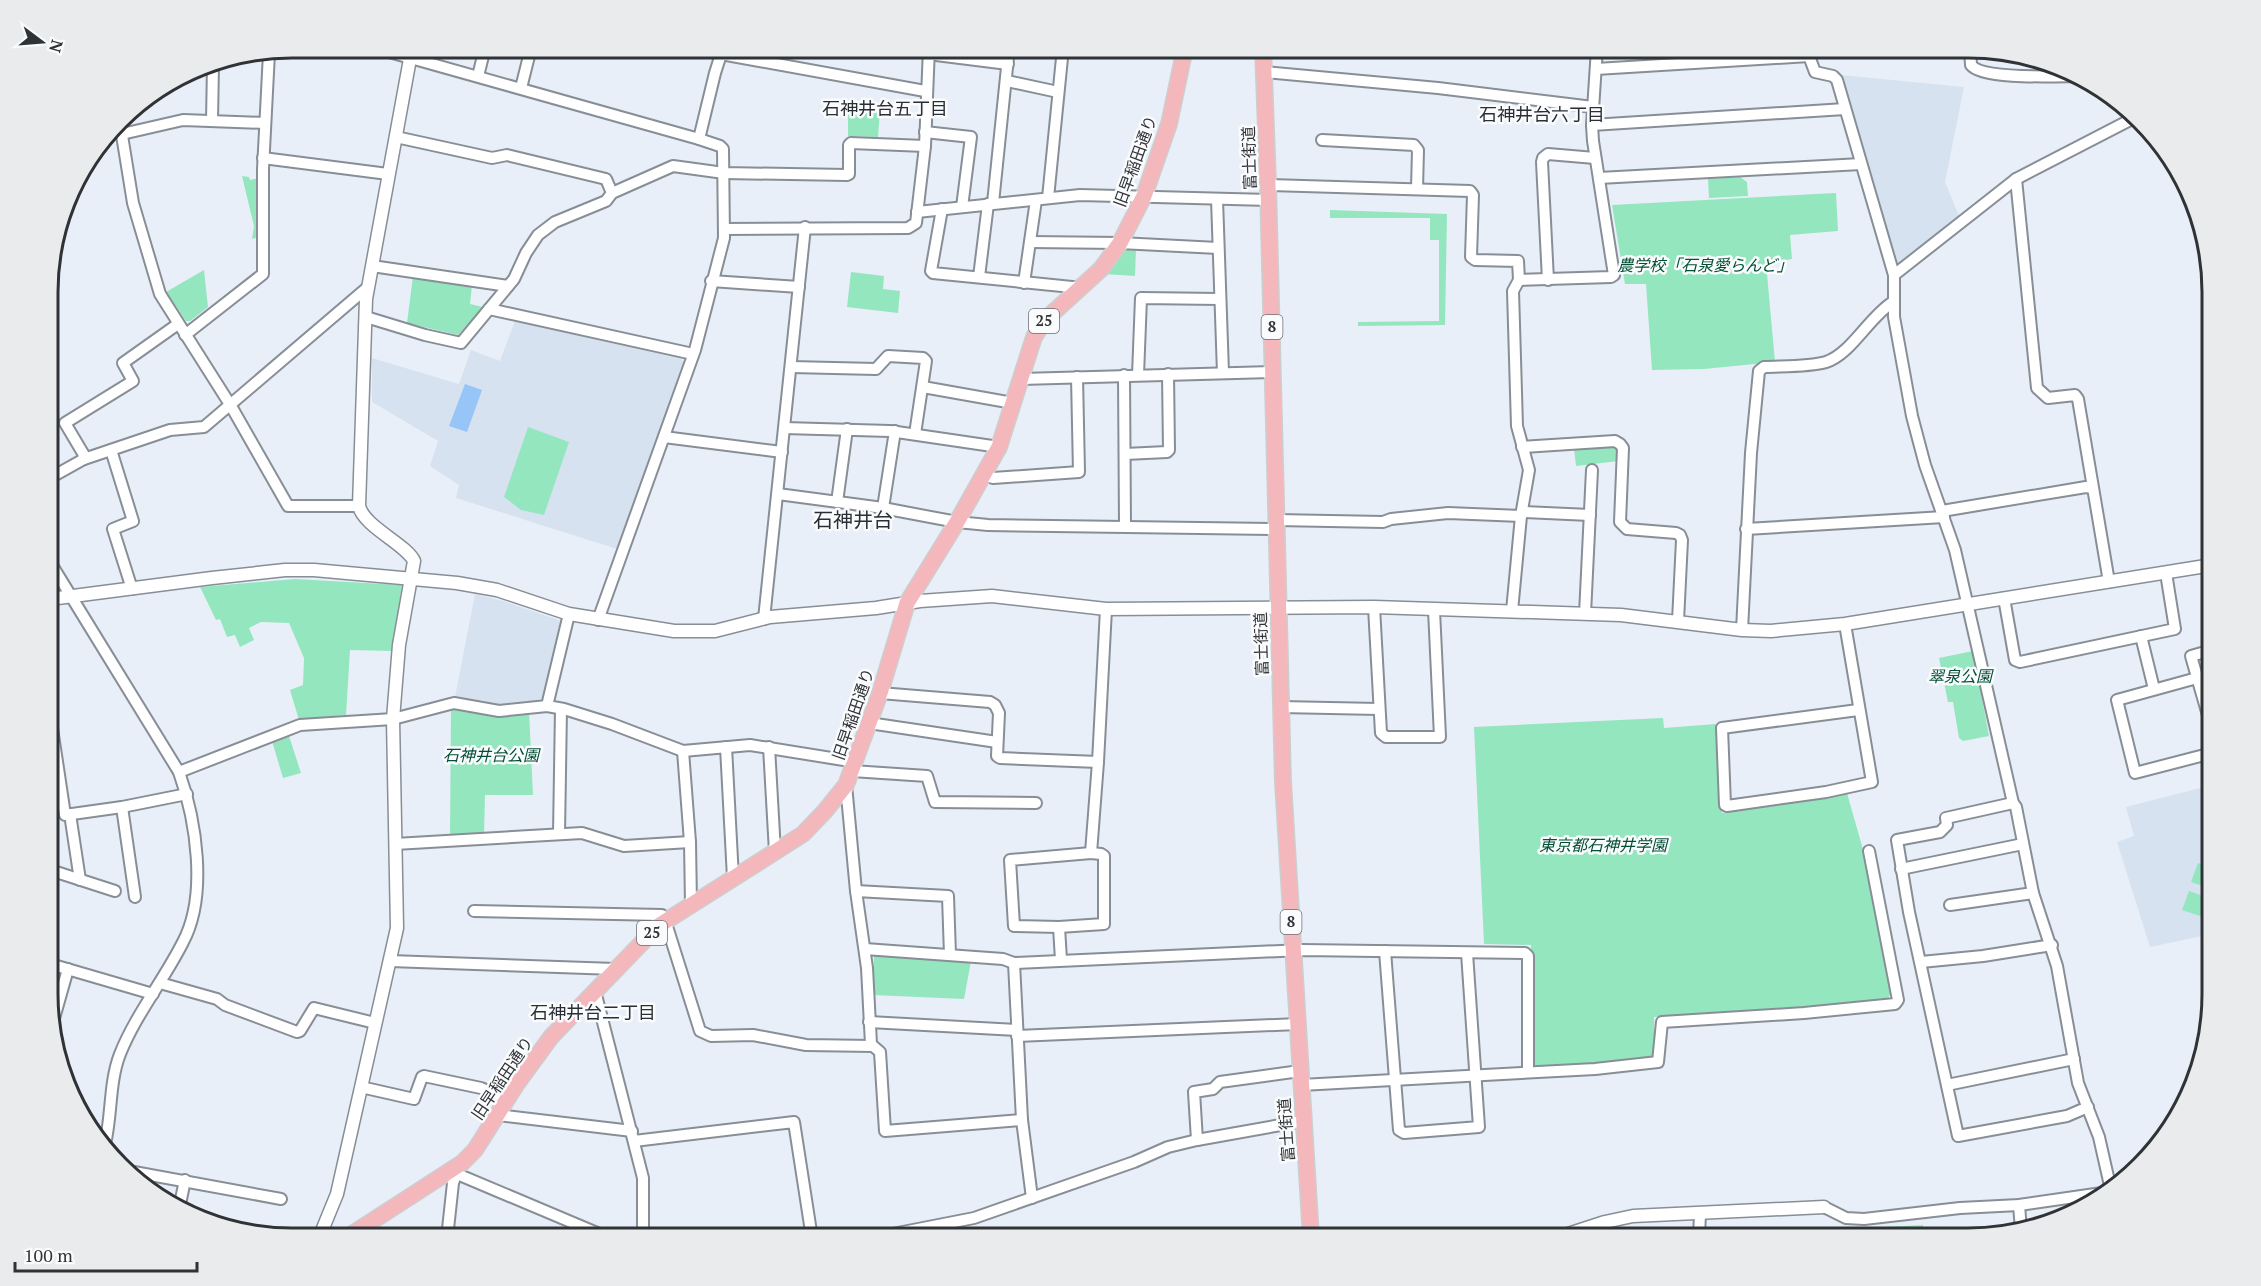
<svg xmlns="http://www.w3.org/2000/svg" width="2261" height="1286" font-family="'PT Serif','Noto Sans JP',serif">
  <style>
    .built { fill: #d7e2f1 }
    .green { fill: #94e6be }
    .water { fill: #98c5f7 }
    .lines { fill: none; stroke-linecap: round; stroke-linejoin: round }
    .minor-casing { stroke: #888e96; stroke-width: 14 }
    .tertiary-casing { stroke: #888e96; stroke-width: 15 }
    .primary-casing { stroke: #cdcecf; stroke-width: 18 }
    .minor { stroke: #fff; stroke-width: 10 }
    .tertiary { stroke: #fff; stroke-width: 12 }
    .primary { stroke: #f4b7bc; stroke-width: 15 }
    .labels { text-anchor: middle; stroke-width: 5; stroke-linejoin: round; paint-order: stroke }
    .shield { fill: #fafbfd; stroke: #6d6f72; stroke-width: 1.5 }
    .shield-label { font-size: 15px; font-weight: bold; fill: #303336 }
    .street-label { font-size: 16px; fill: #303336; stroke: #fafbfd }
    .park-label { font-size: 16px; font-style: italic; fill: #034f34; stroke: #fafbfd }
    .neighbourhood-label { font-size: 18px; fill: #2a2f35; stroke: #fafbfd }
    .quarter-label { font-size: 20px; fill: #2a2f35; stroke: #fafbfd }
    .rim { fill: none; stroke: #303336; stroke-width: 3 }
  </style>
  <rect width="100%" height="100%" fill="#e8eff8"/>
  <g class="built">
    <path d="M1841 75 1964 87 1945 182 1959 216 1899 264 1894 262Z"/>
    <path d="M515 321 681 359 684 362 617 549 456 498 459 485 430 466 438 441 372 402V358L459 384 471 350 500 361Z"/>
    <path d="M475 594 503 601 559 620 562 624 544 697 536 701 501 705 455 697Z"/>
    <path d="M2212 785V934L2150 947 2117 842 2134 836 2126 807Z"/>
    <path d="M2212 992V1009L2191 1081 2185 1079Z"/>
  </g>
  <g class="green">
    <path d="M848 105 880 110 878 137 848 136Z"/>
    <path d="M242 176 249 177 250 180 258 178V237L252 239 254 226Z"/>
    <path d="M1740 177 1747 182 1748 196 1709 198 1708 179Z"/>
    <path d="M1836 193 1838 231 1790 235 1792 259 1766 263 1775 362 1704 369 1652 370 1646 284H1625L1612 205Z"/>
    <path d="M1330 210 1447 214 1445 325 1358 326V322L1439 321V240H1430V218H1330Z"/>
    <path d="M1121 248 1136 249 1135 276 1104 274Z"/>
    <path d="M204 270 208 307 190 321H186L166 292Z"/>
    <path d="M851 272 884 276 883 289 900 291 898 313 847 307Z"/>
    <path d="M413 276 472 285 470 304 483 307 458 335 407 323Z"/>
    <path d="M528 427 569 442 544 515 521 510 504 497Z"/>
    <path d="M1614 446 1619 450V461L1576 466 1574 448Z"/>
    <path d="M295 579 402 585 392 651 350 650 346 715 299 720 290 690 303 685 304 658 289 623 261 622 249 628 254 640 240 647 235 635 227 637 220 619 216 620 200 587Z"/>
    <path d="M1973 651 1989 736 1963 741 1959 738 1953 702H1948L1939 658Z"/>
    <path d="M451 708 529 711 533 795H485L484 834 450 836Z"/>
    <path d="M1663 718 1664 728 1716 724 1722 813 1847 793 1862 846 1891 993 1887 1000 1772 1011 1654 1017 1655 1055 1653 1058 1578 1066 1532 1067 1531 945 1484 944 1474 727Z"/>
    <path d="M289 736 301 773 283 778 272 741Z"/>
    <path d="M2198 863 2212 868V889L2191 882Z"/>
    <path d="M2189 891 2212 899V920L2182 910Z"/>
    <path d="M874 954 971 961 964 999 873 995Z"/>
    <path d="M1923 1225 1924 1238H1882V1231L1885 1227Z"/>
  </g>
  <path class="water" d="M465 384 482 390 467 432 449 426Z"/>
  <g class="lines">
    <defs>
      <g id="minor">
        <path d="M375 48 699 139 715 73 723 48"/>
        <path d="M1806 48 1815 72 1833 76 1837 80 1894 275V317L1912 416 1925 465 1955 550 2013 803 2016 807 2033 893 2057 966 2078 1083 2099 1137 2111 1190"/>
        <path d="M1970 48 1971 65C1982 80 2059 76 2079 76"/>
        <path d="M721 54 925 91"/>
        <path d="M928 54 1008 64"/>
        <path d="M1596 69 1809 56"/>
        <path d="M1264 72 1438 88 1593 107"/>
        <path d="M478 76 485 48"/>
        <path d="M1007 81 1058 92"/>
        <path d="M521 88 531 48"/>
        <path d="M212 121 213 64"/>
        <path d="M120 123 133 203 160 294 231 406 288 506H359"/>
        <path d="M1592 125 1845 109"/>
        <path d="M925 132 971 137 962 207"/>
        <path d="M122 134 183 120 265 123"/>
        <path d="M396 137 492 158 507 155 606 179 612 193"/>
        <path d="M1322 140 1414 145 1418 150 1417 189"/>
        <path d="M263 158 388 174"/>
        <path d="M1599 178 1861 164"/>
        <path d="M2016 179 2037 388 2048 398 2075 395 2078 399 2109 582"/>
        <path d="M1268 185 1470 191 1473 195 1471 257 1475 260 1518 261 1519 280 1513 291 1517 426 1529 470 1521 516 1512 611"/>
        <path d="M1048 198 1063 48"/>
        <path d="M1217 199 1223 373"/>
        <path d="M993 203 1009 48"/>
        <path d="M942 209 931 271 933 273 1082 288"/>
        <path d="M917 212 1080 195 1269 200"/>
        <path d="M724 229 908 228 916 223 925 146 929 48"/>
        <path d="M1030 242 1120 243 1218 248"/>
        <path d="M372 266 508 286"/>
        <path d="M2211 270 2212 308"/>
        <path d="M1894 275 2016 179 2132 119"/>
        <path d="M979 277 988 204"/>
        <path d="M1519 280 1611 277 1614 275 1593 141 1592 125 1597 48"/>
        <path d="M1548 280 1542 162 1543 158 1548 154 1595 158"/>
        <path d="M711 281 799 287"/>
        <path d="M1024 283 1036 200"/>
        <path d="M489 309 693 354"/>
        <path d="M366 317 425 335 461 343 514 279 526 253 538 235 555 222 606 201 612 193 673 166 724 173 847 175 849 174V145L851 143 925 146"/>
        <path d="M185 335 263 274V169L269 53"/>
        <path d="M791 367 876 369 888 356 923 358 926 361 915 434"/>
        <path d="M1124 375 1125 526"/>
        <path d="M1138 375 1141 298 1219 299"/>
        <path d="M1021 379 1272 372"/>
        <path d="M923 387 1013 403"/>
        <path d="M784 428 890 431 999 447"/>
        <path d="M664 437 782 452"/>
        <path d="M1522 447 1615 441 1620 444 1623 448 1620 522 1627 529 1676 533 1680 535 1682 540 1678 621"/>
        <path d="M111 450 133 521 113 529 132 589"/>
        <path d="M1125 454 1167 452 1169 450 1168 374"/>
        <path d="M84 459 170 430 204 427 368 287"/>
        <path d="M985 475 993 478 1079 472 1077 377"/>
        <path d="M50 478 84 459V455L65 423 133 381 123 363 178 324"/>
        <path d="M778 494 883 508 957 522 988 525 1276 529"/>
        <path d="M837 502 847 429"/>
        <path d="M883 508 895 431"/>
        <path d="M1942 511 2086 487 2092 488"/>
        <path d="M1523 512 1590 515"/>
        <path d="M1276 520 1383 522 1391 519 1448 513 1521 516"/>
        <path d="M1746 529 1944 517"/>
        <path d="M50 562 179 772C196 820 208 895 183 942 164 980 136 1014 120 1054 109 1082 112 1115 105 1144"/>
        <path d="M2004 598 2015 660 2020 662 2175 629 2166 573"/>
        <path d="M1374 607 1381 733 1386 737H1440L1434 610"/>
        <path d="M1585 614 1592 470"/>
        <path d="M764 619 805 227"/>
        <path d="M598 620 695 350 724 238 723 149 720 146 699 139"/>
        <path d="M1845 624 1872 782 1826 792 1727 806 1725 805 1722 728 1858 710"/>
        <path d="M1742 630 1751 453 1759 371 1764 367C1782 366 1809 367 1826 362 1851 354 1869 317 1893 302"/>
        <path d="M2141 636 2154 689"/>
        <path d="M2212 650 2191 656 2212 729"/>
        <path d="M2197 678 2117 700 2135 773 2212 753"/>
        <path d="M880 693 990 702 995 705 999 713 997 756 1000 758 1098 762 1106 609"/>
        <path d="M547 706 569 614"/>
        <path d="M1280 707 1379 709"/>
        <path d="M50 715 65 815 122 807 187 794"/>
        <path d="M869 723 997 742"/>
        <path d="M726 747 733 878"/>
        <path d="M769 747 775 852"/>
        <path d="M683 751 690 842 691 905"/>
        <path d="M852 771 927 776 935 802 1036 803"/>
        <path d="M179 772 300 725 393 719 454 703 499 711 547 706 564 709 612 724 683 751 750 745 856 762"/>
        <path d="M846 785 856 891 867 968 871 1044"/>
        <path d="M2013 803 1946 818 1947 825 1940 832 1897 840 1909 912 1958 1136 2067 1116 2088 1107"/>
        <path d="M122 807 135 897"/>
        <path d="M70 814 80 880"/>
        <path d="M559 834 561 709"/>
        <path d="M395 844 582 833 624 846 690 842"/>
        <path d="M1091 853 1101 854 1104 856V924L1059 927 1014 926 1010 860Z"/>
        <path d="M1091 853 1098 762"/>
        <path d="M1901 869 2023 844"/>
        <path d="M50 870 115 891"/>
        <path d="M856 891 948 896 950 955"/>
        <path d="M1950 905 2033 893"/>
        <path d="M474 911 662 915 665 920 700 1031 711 1036 753 1035 806 1045 873 1046 880 1052 885 1131 1022 1120"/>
        <path d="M1059 927 1061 960"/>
        <path d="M865 949 1003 959 1014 963 1302 950 1525 953 1528 956V1072"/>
        <path d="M1385 951 1399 1130 1404 1133 1479 1127 1467 953"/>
        <path d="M390 961 615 969"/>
        <path d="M1921 962 1983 956 2052 945"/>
        <path d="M1014 963 1022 1120 1032 1198"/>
        <path d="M50 964 153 994"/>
        <path d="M160 983 217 999 225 1005 297 1032 300 1031 314 1008 375 1023"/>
        <path d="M595 991 643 1178V1238"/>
        <path d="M869 1022 1017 1030"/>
        <path d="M51 1029 68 969"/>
        <path d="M1017 1036 1298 1024"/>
        <path d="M1301 1085 1595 1069 1658 1062 1662 1022 1804 1013 1895 1004 1898 1000 1869 851"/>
        <path d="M1947 1085 2074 1059"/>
        <path d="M361 1087 414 1099 422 1077 424 1076 481 1088 507 1099"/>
        <path d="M498 1115 632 1131"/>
        <path d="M1197 1140 1194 1092 1213 1089 1220 1082 1300 1071"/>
        <path d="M634 1141 794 1122 812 1238"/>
        <path d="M450 1171 609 1238"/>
        <path d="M134 1172 281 1199"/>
        <path d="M2019 1205 2021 1230"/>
        <path d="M1824 1207 1846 1218 1864 1219 1960 1208 2019 1205 2109 1192"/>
        <path d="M179 1209 185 1180"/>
        <path d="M447 1238 453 1183 456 1175"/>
        <path d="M872 1238 974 1218 1134 1162 1168 1147 1197 1140 1303 1121"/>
        <path d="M1699 1238 1700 1213"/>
      </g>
      <g id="tertiary">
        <path d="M50 599 212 578 285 570H314L457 583 497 590 569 614 674 631H715L770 617 876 608 920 601 992 596 1106 609 1374 607 1621 615 1742 630 1771 631 1845 624 2212 565"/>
        <path d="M319 1238 337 1194 397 928 393 719 399 645 414 561C406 544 364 527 359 506L366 299 412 48"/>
        <path d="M1556 1238 1605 1222 1633 1216 1824 1207"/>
      </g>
      <g id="primary">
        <path d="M1263 48 1268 185 1283 782 1311 1238"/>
        <path d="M346 1238 462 1163 475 1150 516 1085 551 1037 658 926 803 834 825 811 846 785 880 693 907 603 957 522 999 447 1034 337 1045 320 1101 269 1120 243 1144 196 1169 124 1185 48"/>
      </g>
    </defs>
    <use href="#minor" class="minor-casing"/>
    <use href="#tertiary" class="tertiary-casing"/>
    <use href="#primary" class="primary-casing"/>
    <use href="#minor" class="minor"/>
    <use href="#tertiary" class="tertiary"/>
    <use href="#primary" class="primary"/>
  </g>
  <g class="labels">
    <g class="shield">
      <rect x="1029" y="309" width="30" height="24" rx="4.5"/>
      <rect x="1261.5" y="315" width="21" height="24" rx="4.5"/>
      <rect x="1280.5" y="910" width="21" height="24" rx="4.5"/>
      <rect x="637" y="921" width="30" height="24" rx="4.5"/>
    </g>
    <g class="shield-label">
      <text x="1044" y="326">25</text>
      <text x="1272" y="332">8</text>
      <text x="1291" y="927">8</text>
      <text x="652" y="938">25</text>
    </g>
    <g class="street-label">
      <text transform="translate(1249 158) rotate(-92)" y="6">富士街道</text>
      <text transform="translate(1135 161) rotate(-70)" y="6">旧早稲田通り</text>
      <text transform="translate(1261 644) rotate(-92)" y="6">富士街道</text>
      <text transform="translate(853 714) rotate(-71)" y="6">旧早稲田通り</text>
      <text transform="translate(502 1078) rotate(-56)" y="6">旧早稲田通り</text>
      <text transform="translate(1286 1130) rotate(-94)" y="6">富士街道</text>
    </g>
    <g class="park-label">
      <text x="1705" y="271">農学校「石泉愛らんど」</text>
      <text x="1960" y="682">翠泉公園</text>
      <text x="491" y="761">石神井台公園</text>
      <text x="1603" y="851">東京都石神井学園</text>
    </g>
    <g class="neighbourhood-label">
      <text x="885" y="115">石神井台五丁目</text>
      <text x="1542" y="121">石神井台六丁目</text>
      <text x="593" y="1019">石神井台二丁目</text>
    </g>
    <g class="quarter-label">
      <text x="853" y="527">石神井台</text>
    </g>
  </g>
  <path d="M0 0H2261V1286H0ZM292 58H1968A234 234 0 0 1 2202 292V994A234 234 0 0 1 1968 1228H292A234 234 0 0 1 58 994V292A234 234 0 0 1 292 58Z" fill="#eaebed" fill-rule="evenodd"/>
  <path class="rim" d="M292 58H1968A234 234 0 0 1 2202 292V994A234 234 0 0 1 1968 1228H292A234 234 0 0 1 58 994V292A234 234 0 0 1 292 58Z"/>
  <g transform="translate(42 42) rotate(106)" stroke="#fafbfd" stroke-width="4.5" paint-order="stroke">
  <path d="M0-4.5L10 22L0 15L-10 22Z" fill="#303336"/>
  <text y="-9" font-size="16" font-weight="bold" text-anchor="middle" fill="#303336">N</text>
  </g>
  <path d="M15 1262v9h182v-9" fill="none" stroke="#303336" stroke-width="3"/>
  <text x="24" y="1262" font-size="18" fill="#303336" stroke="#fafbfd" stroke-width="4.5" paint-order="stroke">100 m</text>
</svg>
